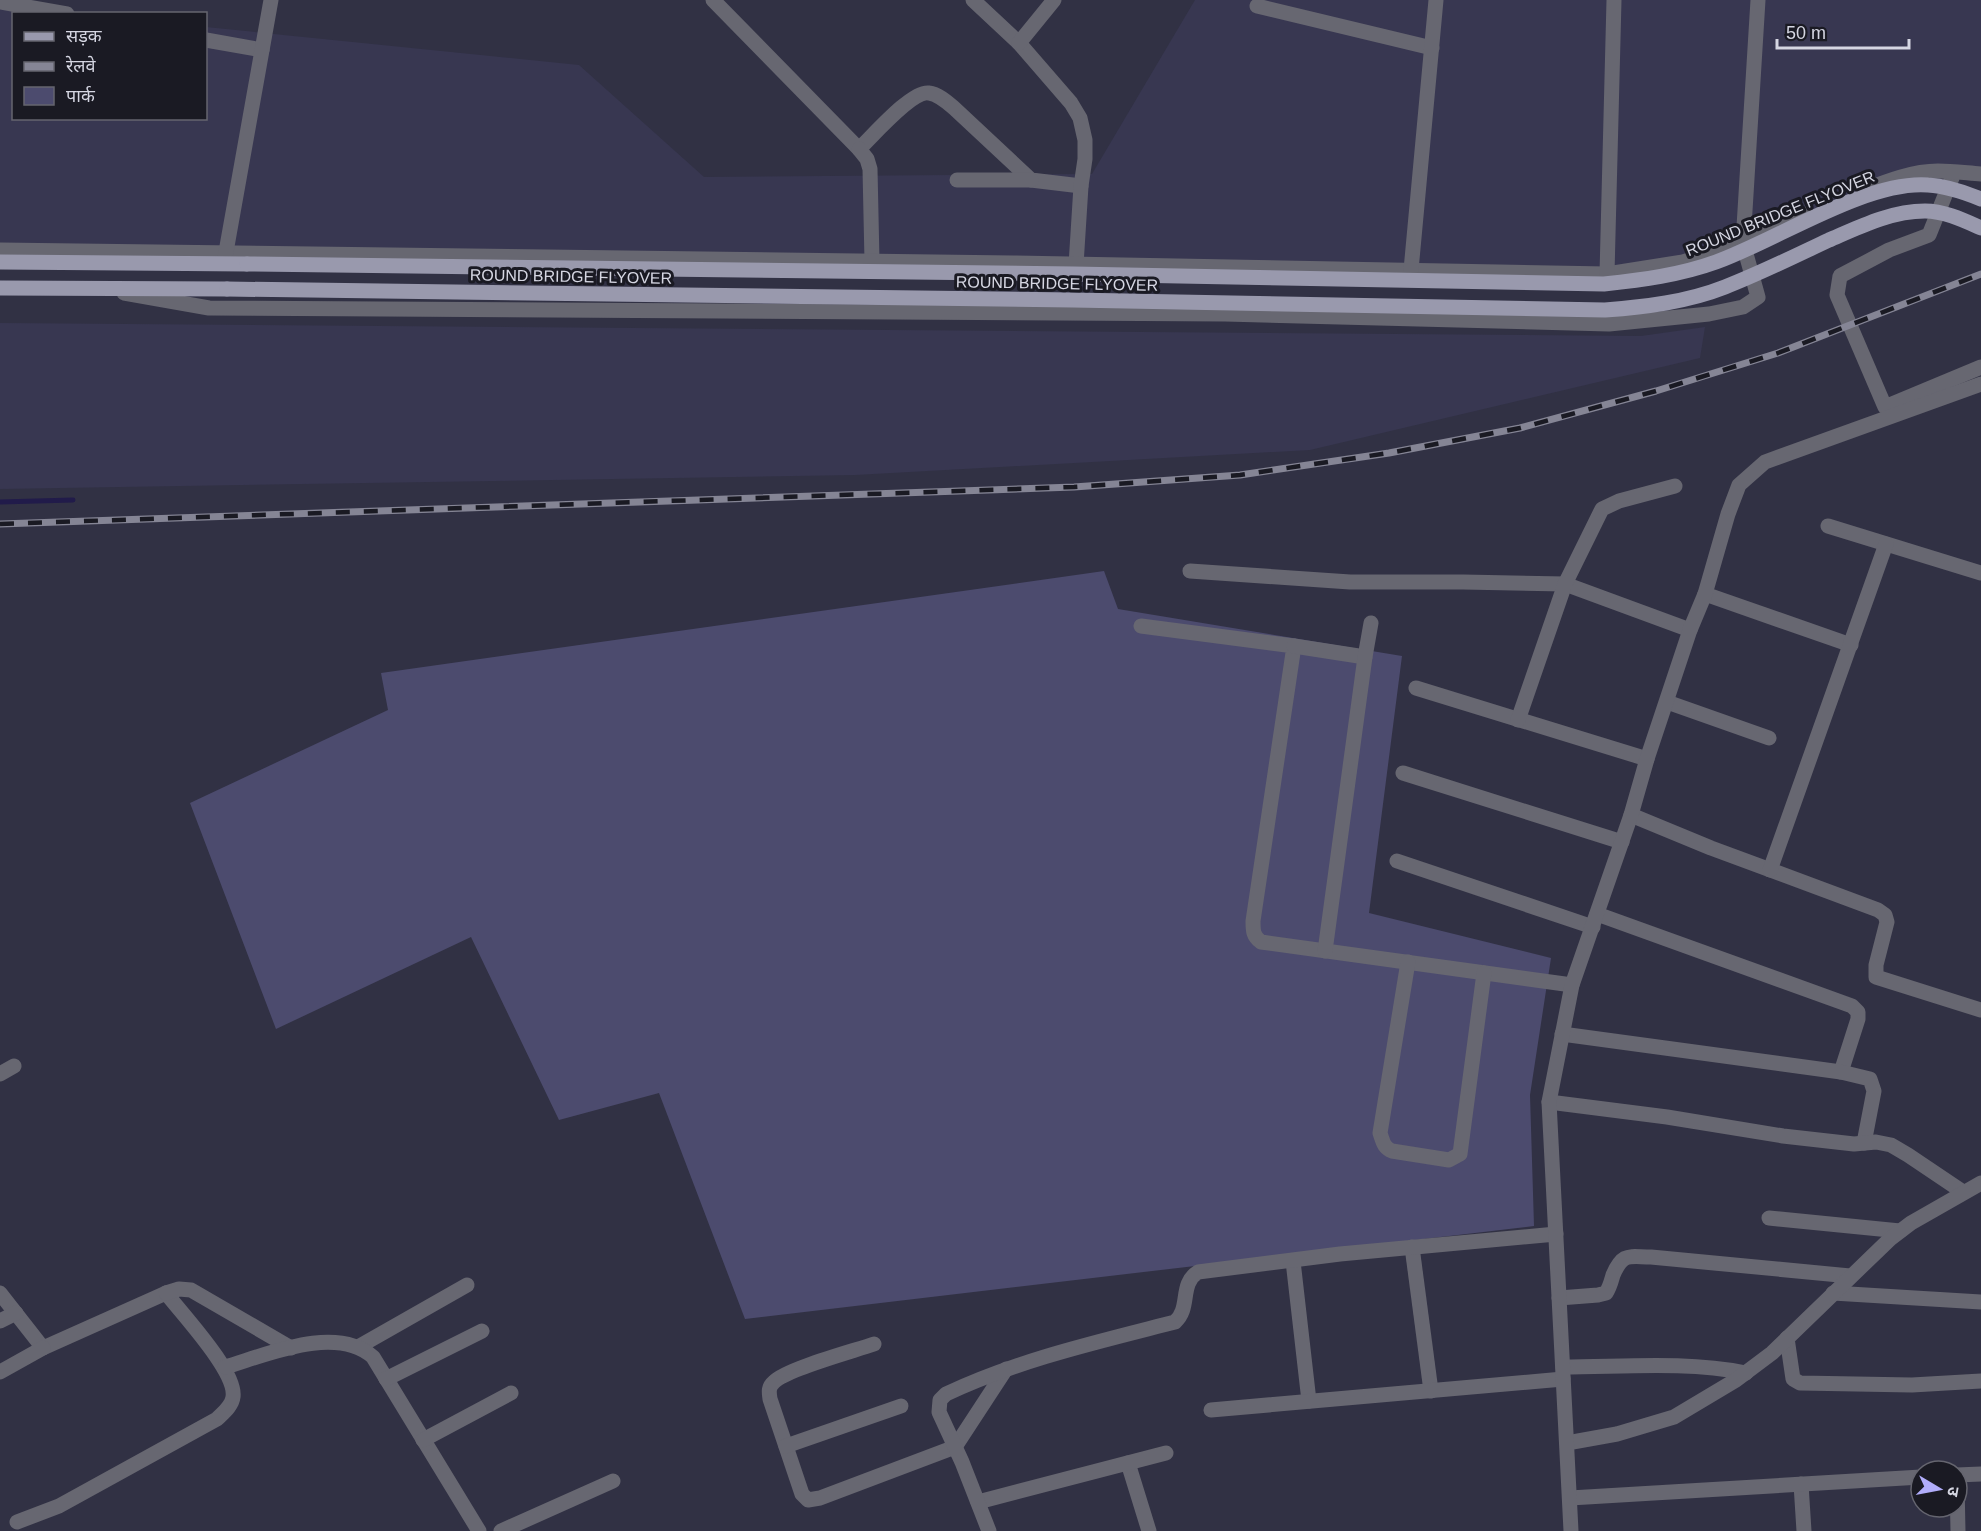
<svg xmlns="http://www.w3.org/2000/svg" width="1981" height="1531" font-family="Arial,'Noto Sans Devanagari',sans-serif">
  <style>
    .built { fill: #383751 }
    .green { fill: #4c4b6e }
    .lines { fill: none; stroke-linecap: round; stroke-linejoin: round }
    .stream { stroke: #211b4a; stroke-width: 5 }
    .minor { stroke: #676771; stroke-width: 15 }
    .major { stroke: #9999ad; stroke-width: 15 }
    .rail-casing { stroke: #858595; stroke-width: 7 }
    .rail { stroke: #1a1a23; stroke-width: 4.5; stroke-dasharray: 14; stroke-linecap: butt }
    .major-bridge { stroke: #9999ad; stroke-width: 15 }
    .labels { text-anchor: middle; stroke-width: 6; stroke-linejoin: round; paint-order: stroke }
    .street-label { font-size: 16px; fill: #d5d6e2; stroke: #1a1a23 }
  </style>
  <rect width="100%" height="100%" fill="#313144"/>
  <g class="built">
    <path d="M1195 0H1981V179L1936 175 1687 270 0 246V6L72 13 14 14V118H206V27L579 65 704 177 1092 174Z"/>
    <path d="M0 323 1641 336 1705 327 1700 358 1310 450 855 475 0 489Z"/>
  </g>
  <path class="green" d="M1104 571 1118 609 1402 656 1369 913 1551 958 1530 1095 1534 1226 745 1319 659 1093 559 1120 471 937 276 1029 190 803 388 710 381 673Z"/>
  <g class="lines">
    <path class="stream" d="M0 502 73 500"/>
    <g class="minor">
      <path d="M713 0 859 149C872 137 912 90 929 93 938 94 947 102 954 108L1031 180 1081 186"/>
      <path d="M973 0 1019 43 1071 103 1080 118 1085 140V159L1081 186 1076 265"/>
      <path d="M0 2 67 14"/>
      <path d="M1257 6 1432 48"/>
      <path d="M206 40 262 50"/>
      <path d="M1019 43 1054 0"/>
      <path d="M859 149 867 159 870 169 872 261"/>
      <path d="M1952 178 1929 235 1889 250 1840 276 1837 295 1885 407 1981 367"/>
      <path d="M957 180H1031"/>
      <path d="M1864 190C1887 181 1913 171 1938 171 1952 171 1967 173 1981 174"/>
      <path d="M0 250 1013 263 1607 274 1683 262 1743 243 1806 214"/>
      <path d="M224 263 271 0"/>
      <path d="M1411 270 1436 0"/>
      <path d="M1607 274 1614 0"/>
      <path d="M124 293 209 308 1225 314 1609 324 1709 314 1743 307 1758 297 1743 243 1758 0"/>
      <path d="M1828 526 1981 573"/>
      <path d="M1190 571 1350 582H1463L1565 584 1690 630"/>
      <path d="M1705 594 1851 645"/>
      <path d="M1141 626 1294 646 1253 921C1253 931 1253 936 1261 942L1572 985"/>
      <path d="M1294 646 1365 657"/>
      <path d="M1416 688 1647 759"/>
      <path d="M1667 702 1769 738"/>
      <path d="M1518 720 1565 584 1602 509 1619 501 1675 486"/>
      <path d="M1403 773 1622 842"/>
      <path d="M1631 815 1711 848 1878 910 1885 915 1887 922 1876 965V977L1981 1010"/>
      <path d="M1397 861 1593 927"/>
      <path d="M1770 870 1886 544"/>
      <path d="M1597 914 1852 1006 1858 1012V1019L1841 1072"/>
      <path d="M1325 951 1365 657 1371 623"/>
      <path d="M1408 962 1380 1133C1383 1142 1384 1148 1392 1151L1449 1160 1460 1154 1484 973"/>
      <path d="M1562 1034 1841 1072 1870 1079 1874 1091 1864 1143"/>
      <path d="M0 1074 14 1066"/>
      <path d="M1549 1102 1667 1117 1783 1136 1854 1144 1876 1142 1891 1145 1908 1155 1963 1192"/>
      <path d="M1769 1218 1900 1231"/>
      <path d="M1412 1247 1431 1391"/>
      <path d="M1293 1261 1309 1401"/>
      <path d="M0 1293 43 1348 166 1293C182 1314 237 1372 233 1397 232 1406 223 1413 217 1419L59 1506 17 1522"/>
      <path d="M166 1293 179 1289 191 1290 291 1348"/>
      <path d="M1833 1293 1981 1302"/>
      <path d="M1559 1298 1598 1295 1606 1293C1610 1287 1611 1282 1613 1275 1623 1252 1629 1257 1651 1257L1850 1276"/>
      <path d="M0 1321 16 1313"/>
      <path d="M1787 1338 1793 1379 1800 1383 1912 1385 1981 1381"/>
      <path d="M874 1344C854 1351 786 1369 774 1382 768 1387 769 1392 770 1399L802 1494 808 1500 820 1498 955 1447 1006 1369"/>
      <path d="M358 1347 467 1285"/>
      <path d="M225 1367C266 1355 336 1324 373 1357L479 1531"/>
      <path d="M1563 1367C1623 1367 1686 1361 1746 1373"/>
      <path d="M0 1372 43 1348"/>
      <path d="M386 1379 482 1331"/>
      <path d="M1211 1410 1563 1379"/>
      <path d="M423 1440 511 1393"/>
      <path d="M1567 1443 1617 1434 1674 1417 1736 1380 1772 1353 1890 1239 1911 1223 1981 1183"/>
      <path d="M786 1446 901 1406"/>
      <path d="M1128 1463 1149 1531"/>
      <path d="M1957 1475 1981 1474"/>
      <path d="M1801 1484 1804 1531"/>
      <path d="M1957 1484 1958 1531"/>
      <path d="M1570 1498 1921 1477"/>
      <path d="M978 1502 1166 1453"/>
      <path d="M501 1531 613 1481"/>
      <path d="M989 1531 962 1462 939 1412 940 1400 946 1394C1018 1360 1097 1342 1175 1322 1191 1308 1179 1284 1198 1272L1340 1254 1556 1234"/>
      <path d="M1571 1531 1549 1102 1572 985 1631 815 1647 759 1690 630 1705 594 1728 514 1739 485 1765 462 1981 384"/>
    </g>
    <g class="major">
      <path d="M0 262 247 264"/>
      <path d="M0 288 227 289"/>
    </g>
    <defs>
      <path id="rail" d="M0 524 1074 487 1240 475 1389 453 1520 428 1656 391 1778 353 1981 274"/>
    </defs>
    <use href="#rail" class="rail-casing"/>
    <use href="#rail" class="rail"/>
    <g class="major-bridge">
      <path d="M247 264 1074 274 1604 284C1642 280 1680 275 1716 262 1775 241 1867 180 1928 185 1947 186 1964 192 1981 199"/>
      <path d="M227 289 1073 300 1605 310C1645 307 1687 302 1725 287 1761 273 1795 256 1829 240 1859 227 1891 211 1925 211 1944 211 1963 220 1981 228"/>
    </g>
  </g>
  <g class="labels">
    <g class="street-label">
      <text transform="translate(1780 213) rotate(-22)" y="6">ROUND BRIDGE FLYOVER</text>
      <text transform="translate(571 276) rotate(1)" y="6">ROUND BRIDGE FLYOVER</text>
      <text transform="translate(1057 283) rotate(1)" y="6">ROUND BRIDGE FLYOVER</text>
    </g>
  </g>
  <rect x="12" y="12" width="195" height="108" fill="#1a1a23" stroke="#65656f" stroke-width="1.5"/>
  <rect x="24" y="32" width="30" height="9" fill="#9999ad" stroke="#65656f" stroke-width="1.5"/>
  <text x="66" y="42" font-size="18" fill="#d5d6e2">सड़क</text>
  <rect x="24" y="62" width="30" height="9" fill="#858595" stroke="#65656f" stroke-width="1.5"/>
  <text x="66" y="72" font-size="18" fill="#d5d6e2">रेलवे</text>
  <rect x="24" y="87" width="30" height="18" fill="#4c4b6e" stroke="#65656f" stroke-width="1.5"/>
  <text x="66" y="102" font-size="18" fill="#d5d6e2">पार्क</text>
  <g transform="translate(1939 1489) rotate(100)"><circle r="28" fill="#1a1a23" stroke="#65656f" stroke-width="1.5"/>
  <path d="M0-4.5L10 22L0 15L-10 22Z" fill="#b1adfa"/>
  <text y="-9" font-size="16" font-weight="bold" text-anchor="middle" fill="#d5d6e2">उ</text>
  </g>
  <path d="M1777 39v9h132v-9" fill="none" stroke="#d5d6e2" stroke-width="3"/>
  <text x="1786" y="39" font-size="18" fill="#d5d6e2" stroke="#1a1a23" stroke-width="4.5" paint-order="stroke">50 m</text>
</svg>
